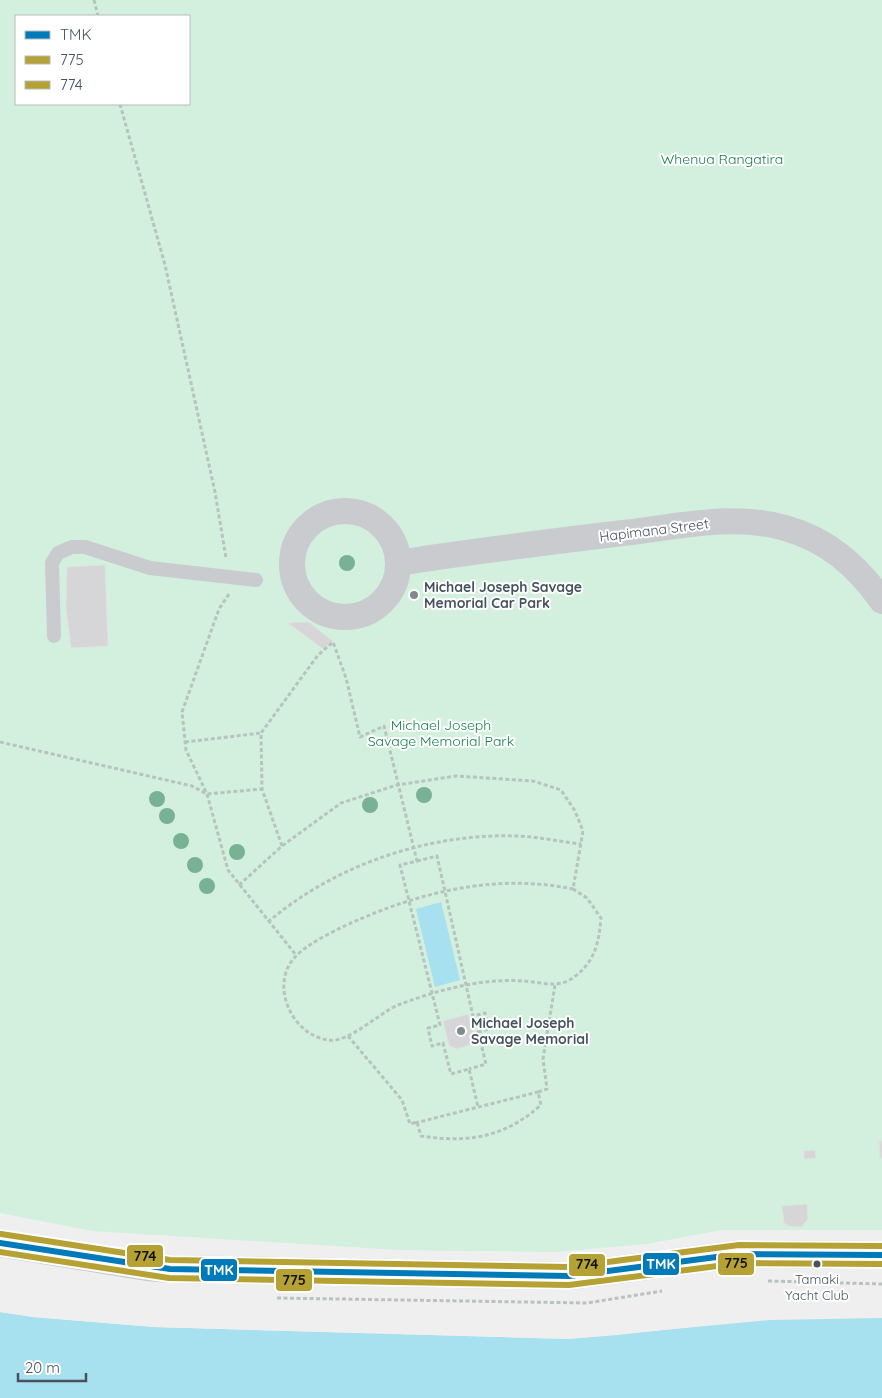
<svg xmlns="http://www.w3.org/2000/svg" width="882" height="1398" font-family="Quicksand,sans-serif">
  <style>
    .green { fill: #d3f0de; fill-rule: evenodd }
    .water { fill: #a7e0ee }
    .pier { fill: #f0efef }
    .building { fill: #d6d6d8; stroke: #e1e1e2 }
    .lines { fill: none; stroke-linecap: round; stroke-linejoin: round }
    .path { stroke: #b7c3bf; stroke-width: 3; stroke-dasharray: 4 2.5; stroke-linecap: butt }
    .lane { stroke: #c9cbce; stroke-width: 14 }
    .street { stroke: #c9cbce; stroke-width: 26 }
    .primary { stroke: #c6c9cc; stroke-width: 28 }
    .bus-1-casing { stroke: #fff; stroke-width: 10 }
    .bus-2-casing { stroke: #fff; stroke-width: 10 }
    .bus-3-casing { stroke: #fff; stroke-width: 10 }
    .bus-1 { stroke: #007ab8; stroke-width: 6 }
    .bus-2 { stroke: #b5a134; stroke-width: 6 }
    .bus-3 { stroke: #b5a134; stroke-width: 6 }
    .tree { fill: #78b194 }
    .poi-dot { fill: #82898f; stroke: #fff; stroke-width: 2 }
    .bus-dot { fill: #46525c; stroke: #fff; stroke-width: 2 }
    .labels { text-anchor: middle; stroke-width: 4; stroke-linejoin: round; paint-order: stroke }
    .bus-label { font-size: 13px; fill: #46525c; stroke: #fff }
    .park-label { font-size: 14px; fill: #157f4a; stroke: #fff }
    .street-label { font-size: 14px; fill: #46525c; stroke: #fff }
    .poi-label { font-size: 14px; font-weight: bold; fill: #46525c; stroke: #fff; text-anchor: start }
    .line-badge { stroke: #fff; stroke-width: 2 }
    .badge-label { font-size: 14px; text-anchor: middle; font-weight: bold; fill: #fff }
    .pale-badge-label { font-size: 14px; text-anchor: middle; font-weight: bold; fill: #111 }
  </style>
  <rect width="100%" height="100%" fill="#f0efef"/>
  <path class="green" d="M0 0H882V1230H722L647 1244 555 1252 399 1250 92 1231 0 1213ZM16 16H189V104H16Z"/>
  <g class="water">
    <path d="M441 902 460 980 435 987 416 909Z"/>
    <path d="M882 1306V1398H0V1312L33 1317 154 1327 568 1339 617 1335Z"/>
  </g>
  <path class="pier" d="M882 1304V1318L770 1320 568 1339 154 1327 33 1317 0 1312V1309L33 1314 154 1324 568 1336 617 1333 684 1318 763 1305Z"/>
  <g class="building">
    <path d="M105 565 108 646 71 648 66 608 67 567Z"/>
    <path d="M308 622 333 641 323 649 288 623Z"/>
    <path d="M468 1014 475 1038 470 1045 456 1049 449 1045 443 1021Z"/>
    <path d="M879 1141H882V1158H880Z"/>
    <path d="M815 1150 816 1158 804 1159V1151Z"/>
    <path d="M807 1204 808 1219 801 1227 789 1226 784 1223 782 1206Z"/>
  </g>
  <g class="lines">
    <g class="path">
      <path d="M94 0 98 16"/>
      <path d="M120 104 165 265 215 492 226 558"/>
      <path d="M229 594 219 609 182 712 186 750 207 794 228 870 296 955"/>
      <path d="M0 742 192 786 207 794 262 789"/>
      <path d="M185 742 261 733"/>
      <path d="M282 846 262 789 261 733 318 655 333 642 346 678 360 737 384 726 417 861 400 865 440 1025 428 1028 432 1046 443 1043 451 1074 469 1069 478 1107"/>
      <path d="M417 861 437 856 473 1016 485 1013 489 1029 478 1032 486 1064 469 1069"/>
      <path d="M239 885 282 846 341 803 397 785 456 776 533 781 561 790 575 811 583 831 573 889 587 898 601 918C599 942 595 962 574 977 559 989 541 982 523 981 481 978 438 990 398 1005 379 1013 349 1043 329 1040 292 1036 269 985 295 957 309 942 342 927 360 919 428 890 500 874 573 889"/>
      <path d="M268 922C338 862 440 829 532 837 548 839 564 842 581 844"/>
      <path d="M348 1036 402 1100 410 1124 417 1122 421 1136C468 1143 504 1138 541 1105L538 1092 547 1089 543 1059 555 985"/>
      <path d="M415 1123 538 1092"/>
      <path d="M768 1281 882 1284"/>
      <path d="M277 1298 587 1303 662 1291"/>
    </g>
    <path class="lane" d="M54 636 52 563 58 553 72 547H85L150 568 256 580"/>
    <g class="street">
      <circle cx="345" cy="564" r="53"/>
      <path d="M398 563C473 551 548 542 623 533 676 527 733 513 785 528 828 540 857 566 882 601"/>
    </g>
    <path class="primary" d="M0 1243 147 1267 170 1269 569 1276 740 1254 882 1255"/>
    <defs>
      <path id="bus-1" d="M0 1243 170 1269 569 1276 740 1254 882 1255"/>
      <path id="bus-2" d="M0 1252 169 1278 569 1285 741 1263 882 1264"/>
      <path id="bus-3" d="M1 1234 170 1260 569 1267 739 1245 882 1246"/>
    </defs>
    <use href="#bus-1" class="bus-1-casing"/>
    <use href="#bus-2" class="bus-2-casing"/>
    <use href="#bus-3" class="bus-3-casing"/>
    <use href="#bus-1" class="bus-1"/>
    <use href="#bus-2" class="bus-2"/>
    <use href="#bus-3" class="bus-3"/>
  </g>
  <g class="tree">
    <circle cx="347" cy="563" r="8"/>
    <circle cx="424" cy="795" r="8"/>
    <circle cx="157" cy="799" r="8"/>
    <circle cx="370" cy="805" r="8"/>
    <circle cx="167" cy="816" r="8"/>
    <circle cx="181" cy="841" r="8"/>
    <circle cx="237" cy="852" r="8"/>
    <circle cx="195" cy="865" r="8"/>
    <circle cx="207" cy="886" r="8"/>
  </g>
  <g class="poi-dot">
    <circle cx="414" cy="595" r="5"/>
    <circle cx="461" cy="1031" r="5"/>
  </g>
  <circle class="bus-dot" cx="817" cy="1264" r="4.5"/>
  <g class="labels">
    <g class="bus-label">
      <text x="817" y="1284">Tamaki<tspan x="817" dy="16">Yacht Club</tspan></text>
    </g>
    <g class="park-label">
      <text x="722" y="164">Whenua Rangatira</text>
      <text x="441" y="730">Michael Joseph<tspan x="441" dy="16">Savage Memorial Park</tspan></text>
    </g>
    <g class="street-label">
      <text transform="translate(654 530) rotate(-7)" y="5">Hapimana Street</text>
    </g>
    <g class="poi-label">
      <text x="424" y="592">Michael Joseph Savage<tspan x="424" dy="16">Memorial Car Park</tspan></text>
      <text x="471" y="1028">Michael Joseph<tspan x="471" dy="16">Savage Memorial</tspan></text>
    </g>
  </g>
  <g class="line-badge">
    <rect x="126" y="1244" width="38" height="24" rx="5" fill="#b5a134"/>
    <rect x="717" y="1252" width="38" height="24" rx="5" fill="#b5a134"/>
    <rect x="642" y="1252" width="38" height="24" rx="5" fill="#007ab8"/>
    <rect x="568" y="1253" width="38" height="24" rx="5" fill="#b5a134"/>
    <rect x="200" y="1258" width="38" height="24" rx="5" fill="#007ab8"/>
    <rect x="275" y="1268" width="38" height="24" rx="5" fill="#b5a134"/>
  </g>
  <g class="badge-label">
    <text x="661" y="1269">TMK</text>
    <text x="219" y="1275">TMK</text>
  </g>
  <g class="pale-badge-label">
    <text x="145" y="1261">774</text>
    <text x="736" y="1268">775</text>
    <text x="587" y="1269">774</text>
    <text x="294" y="1285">775</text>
  </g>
  <rect x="15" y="15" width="175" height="90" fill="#ffffff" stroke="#b5babe"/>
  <rect x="25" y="31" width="25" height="8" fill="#007ab8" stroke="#b5babe"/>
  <text x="60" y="40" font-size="15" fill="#46525c">TMK</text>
  <rect x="25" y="56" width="25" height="8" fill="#b5a134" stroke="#b5babe"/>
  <text x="60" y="65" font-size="15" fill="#46525c">775</text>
  <rect x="25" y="81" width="25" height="8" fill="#b5a134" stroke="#b5babe"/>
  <text x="60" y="90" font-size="15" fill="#46525c">774</text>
  <path d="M18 1373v8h68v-8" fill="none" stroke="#46525c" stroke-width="2.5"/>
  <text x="25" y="1373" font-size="15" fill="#46525c" stroke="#ffffff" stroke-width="4" paint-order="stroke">20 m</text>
</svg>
